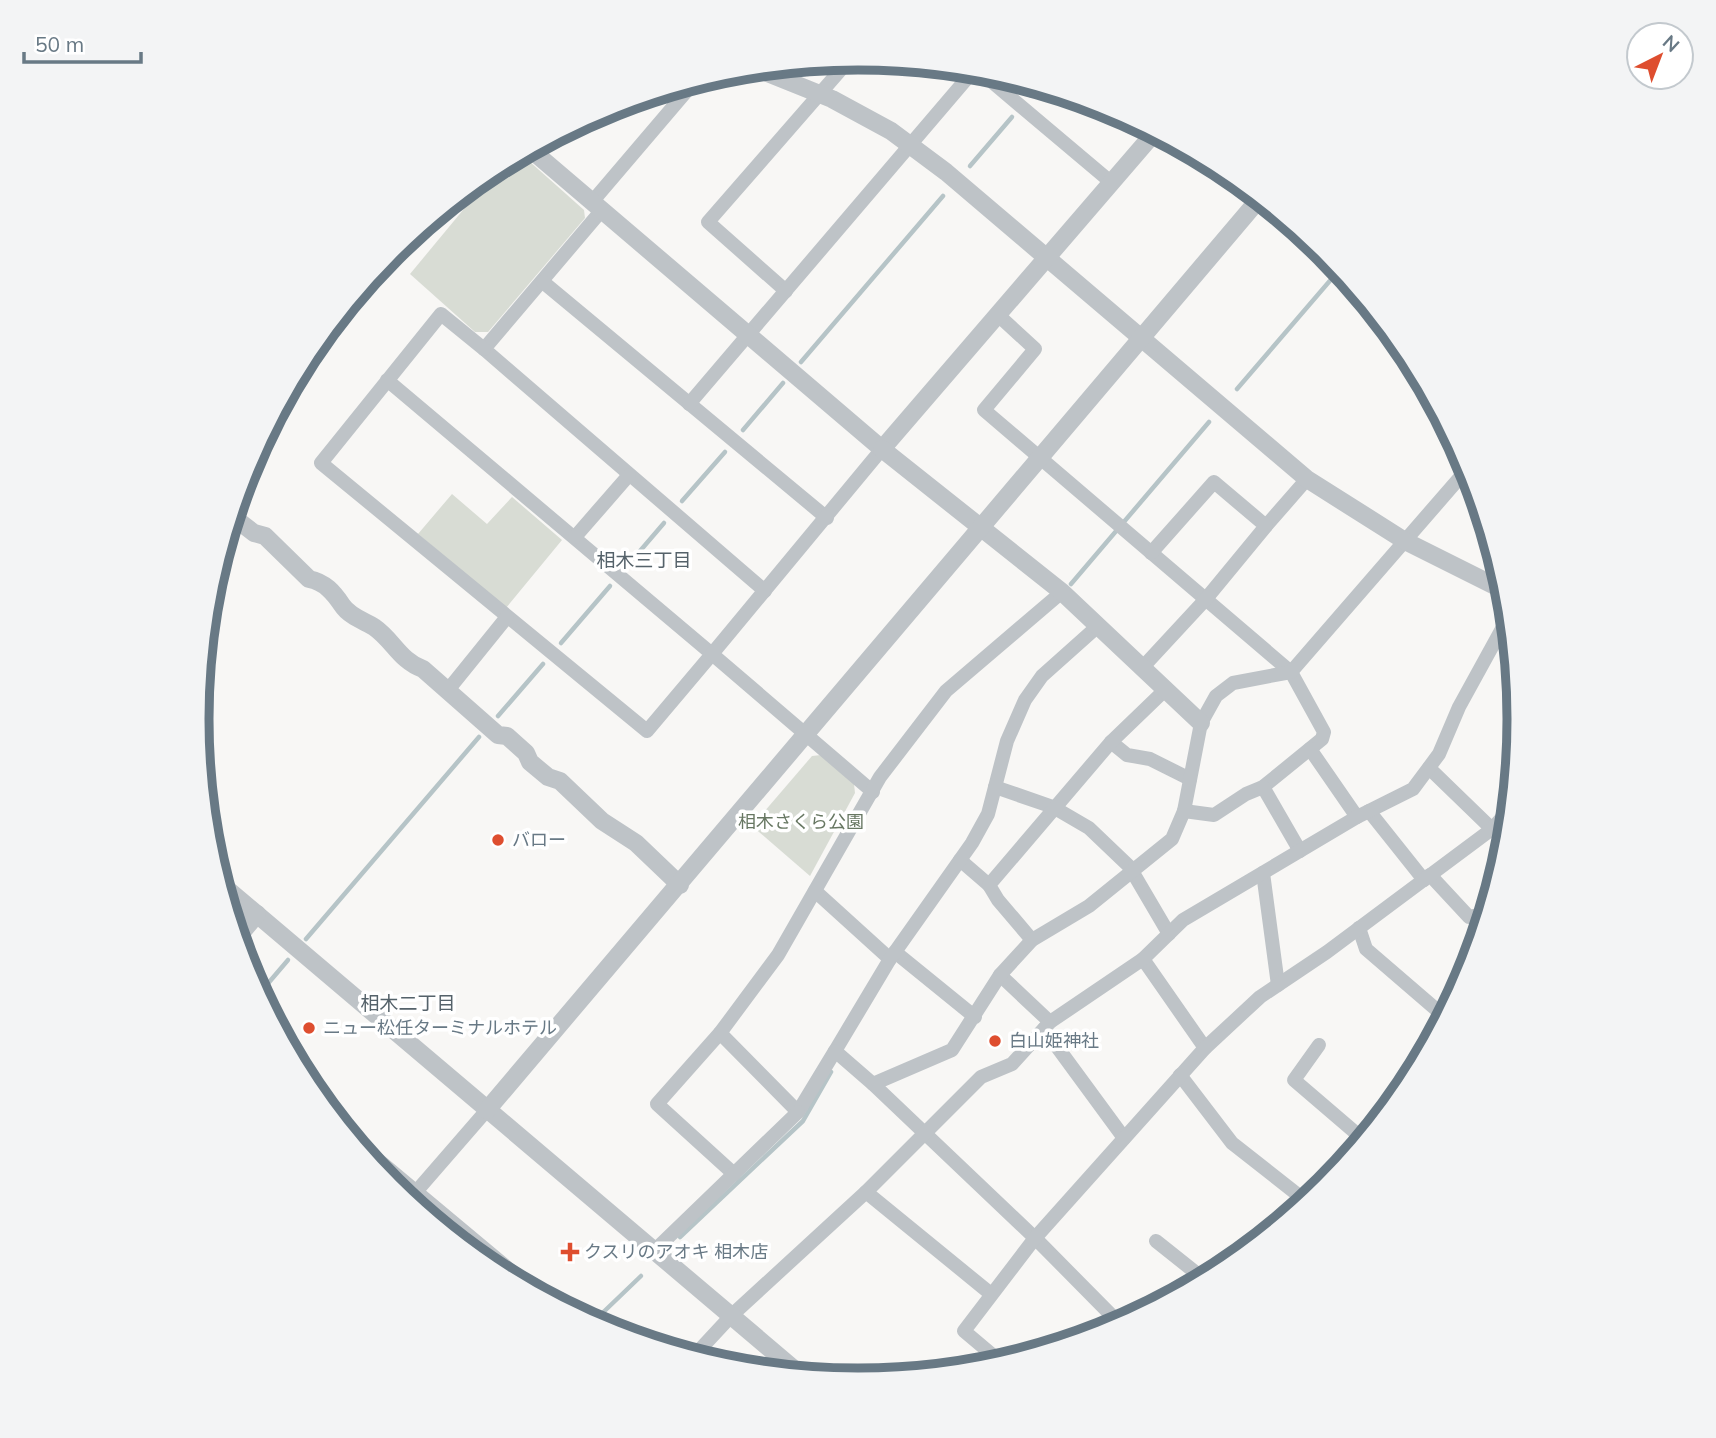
<svg xmlns="http://www.w3.org/2000/svg" width="1716" height="1438" font-family="Mulish,'Noto Sans JP',sans-serif">
  <style>
    .green { fill: #d8dcd4 }
    .lines { fill: none; stroke-linecap: round; stroke-linejoin: round }
    .stream { stroke: #b6c4c7; stroke-width: 4.5 }
    .minor { stroke: #bec3c7; stroke-width: 14 }
    .tertiary { stroke: #bec3c7; stroke-width: 18 }
    .poi-dot { fill: #de4e2f; stroke: #fff; stroke-width: 2.5 }
    .labels { text-anchor: middle; stroke-width: 7; stroke-linejoin: round; paint-order: stroke }
    .park-label { font-size: 18px; fill: #677762; stroke: #fff }
    .poi-label { font-size: 18px; fill: #687985; stroke: #fff; text-anchor: start }
    .neighbourhood-label { font-size: 19px; fill: #55626a; stroke: #fff }
    .rim { fill: none; stroke: #687985; stroke-width: 9 }
  </style>
  <rect width="100%" height="100%" fill="#f8f7f5"/>
  <g class="green">
    <path d="M520 153 584 210 585 218 488 332H475L410 274 502 163Z"/>
    <path d="M452 494 487 524 512 497 562 540 506 608 418 534Z"/>
    <path d="M821 755 854 784 855 793 810 876 752 826 812 756Z"/>
  </g>
  <g class="lines">
    <g class="stream">
      <path d="M1030 95 1038 86"/>
      <path d="M970 166 1012 117"/>
      <path d="M801 362 943 196"/>
      <path d="M1237 389 1340 269"/>
      <path d="M743 430 783 383"/>
      <path d="M682 501 725 452"/>
      <path d="M628 565 664 523"/>
      <path d="M1071 584 1209 422"/>
      <path d="M561 643 610 586"/>
      <path d="M498 716 543 664"/>
      <path d="M306 939 479 737"/>
      <path d="M259 994 288 960"/>
      <path d="M680 1237 803 1121 831 1072"/>
      <path d="M592 1323 641 1276"/>
    </g>
    <g class="minor">
      <path d="M978 70 1112 183"/>
      <path d="M592 202 696 80"/>
      <path d="M602 210 484 349 765 591"/>
      <path d="M543 282 827 518"/>
      <path d="M786 291 708 222 851 58"/>
      <path d="M998 315 1035 349 984 410 1291 672 1324 732 1322 739 1263 787 1246 794 1214 815 1184 811"/>
      <path d="M387 380 712 654 647 731 321 463 441 314 484 349"/>
      <path d="M689 404 975 69"/>
      <path d="M1266 526 1307 479"/>
      <path d="M575 537 629 475"/>
      <path d="M1142 668 1205 600 1266 526 1214 482 1151 553"/>
      <path d="M448 690 507 617"/>
      <path d="M1111 742 1127 755 1150 759 1190 779"/>
      <path d="M1310 749 1357 817"/>
      <path d="M1429 768 1492 829"/>
      <path d="M995 787 1053 807 1089 828 1133 870"/>
      <path d="M1263 787 1300 851"/>
      <path d="M873 792 712 654 882 449"/>
      <path d="M1369 811 1424 880"/>
      <path d="M960 860 989 885"/>
      <path d="M1132 871 1169 934"/>
      <path d="M1263 873 1278 985"/>
      <path d="M1430 875 1469 917 1487 913"/>
      <path d="M815 891 890 959"/>
      <path d="M1359 928 1366 949 1445 1017"/>
      <path d="M1032 940 998 900 989 885 1111 742 1165 690"/>
      <path d="M895 952 975 1017"/>
      <path d="M1143 959 1205 1048"/>
      <path d="M1000 975 1050 1022"/>
      <path d="M1044 1029 1124 1138"/>
      <path d="M720 1033 657 1104 734 1174"/>
      <path d="M1319 1045 1294 1080 1364 1140"/>
      <path d="M835 1051 890 959 972 843 988 814 1007 741 1025 700 1042 676 1098 626"/>
      <path d="M1180 1075 1232 1143 1307 1202"/>
      <path d="M873 1084 835 1051 798 1112 720 1033 778 955 880 777 946 691 1062 592"/>
      <path d="M345 1132 540 1295"/>
      <path d="M866 1192 991 1294"/>
      <path d="M408 1201 487 1110"/>
      <path d="M1156 1241 1205 1280"/>
      <path d="M655 1250 798 1112"/>
      <path d="M1121 1325 1035 1238 873 1084 952 1050 1000 975 1032 940 1089 906 1172 839 1184 811 1201 723 1216 696 1233 683 1291 672 1469 467"/>
      <path d="M693 1357 732 1315 866 1192 981 1077 1012 1064 1050 1022 1143 959 1183 920 1357 817 1413 789 1439 754 1459 707 1509 616"/>
      <path d="M1002 1363 964 1331 1035 1238 1205 1048 1260 997 1327 952 1492 829 1510 809"/>
    </g>
    <g class="tertiary">
      <path d="M755 68 832 99 891 131 946 172 1307 479 1405 541 1507 592"/>
      <path d="M529 148 882 449 1155 132"/>
      <path d="M882 449 1062 592 1201 723"/>
      <path d="M232 516 254 533 265 536 309 579C325 582 334 593 342 605 349 616 364 621 374 627 393 640 400 661 423 669L498 735 507 736 526 753 530 762 548 777 560 781 602 821 636 843 680 885"/>
      <path d="M220 883 801 1375"/>
      <path d="M237 938 257 914"/>
      <path d="M487 1110 1260 198"/>
    </g>
  </g>
  <g class="poi-dot">
    <circle cx="498" cy="840" r="7"/>
    <circle cx="309" cy="1028" r="7"/>
    <circle cx="995" cy="1041" r="7"/>
    <path d="M566.5 1241.5h7v7h7v7h-7v7h-7v-7h-7v-7h7z"/>
  </g>
  <g class="labels">
    <g class="park-label">
      <text x="801" y="828">相木さくら公園</text>
    </g>
    <g class="poi-label">
      <text x="512" y="846">バロー</text>
      <text x="323" y="1034">ニュー松任ターミナルホテル</text>
      <text x="1009" y="1047">白山姫神社</text>
      <text x="584" y="1258">クスリのアオキ 相木店</text>
    </g>
    <g class="neighbourhood-label">
      <text x="644" y="567">相木三丁目</text>
      <text x="408" y="1010">相木二丁目</text>
    </g>
  </g>
  <path d="M0 0H1716V1438H0ZM209 719a649 649 0 1 1 1298 0a649 649 0 1 1-1298 0Z" fill="#f3f4f5" fill-rule="evenodd"/>
  <path class="rim" d="M209 719a649 649 0 1 1 1298 0a649 649 0 1 1-1298 0Z"/>
  <g transform="translate(1660 56) rotate(42)"><circle r="33" fill="#ffffff" stroke="#c3c9ce" stroke-width="2"/>
  <path d="M0-5L12 26L0 18L-12 26Z" fill="#de4e2f"/>
  <text y="-10" font-size="19" font-weight="bold" text-anchor="middle" fill="#687985">N</text>
  </g>
  <path d="M24 52v10h117v-10" fill="none" stroke="#687985" stroke-width="3.5"/>
  <text x="35" y="52" font-size="21" fill="#687985" stroke="#ffffff" stroke-width="5" paint-order="stroke">50 m</text>
</svg>
